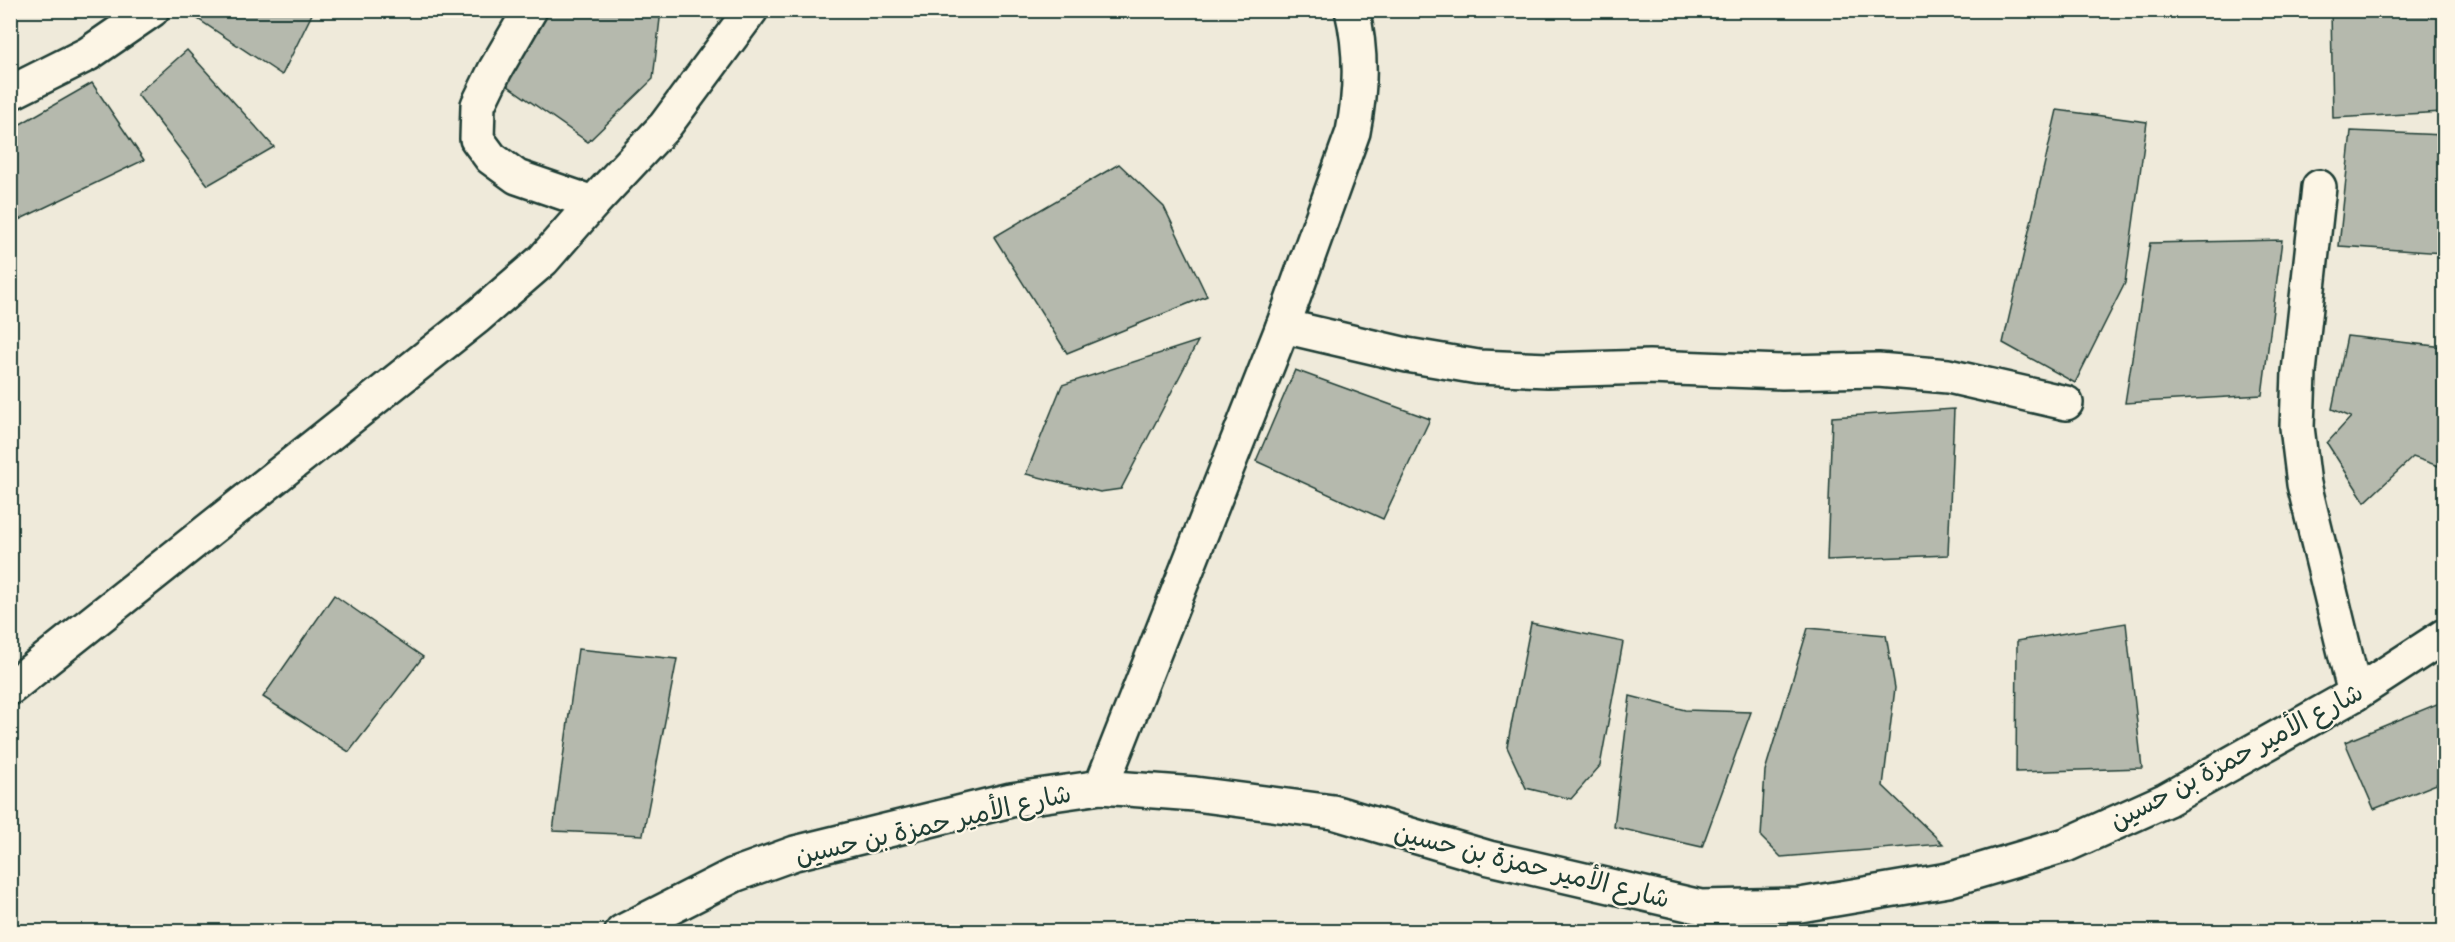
<svg xmlns="http://www.w3.org/2000/svg" width="2455" height="942" font-family="Itim,'Playpen Sans Arabic',sans-serif">
  <style>
    .building { fill: #b5b9ad; stroke: #1f3d34; stroke-width: 1.5 }
    .lines { fill: none; stroke-linecap: round; stroke-linejoin: round }
    .minor-casing { stroke: #1f3d34; stroke-width: 38 }
    .secondary-casing { stroke: #1f3d34; stroke-width: 38 }
    .minor { stroke: #fcf5e5; stroke-width: 33 }
    .secondary { stroke: #fcf5e5; stroke-width: 33 }
    .labels { text-anchor: middle; stroke-width: 4.5; stroke-linejoin: round; paint-order: stroke }
    .street-label { font-size: 26px; fill: #1f3d34; stroke: #fcf5e5 }
  </style>
  <rect width="100%" height="100%" fill="#efeada"/>
  <filter id="ink" filterUnits="userSpaceOnUse"><feTurbulence type="fractalNoise" baseFrequency=".0167" numOctaves="2"/><feDisplacementMap in="SourceGraphic" scale="12" xChannelSelector="R" yChannelSelector="G"/><feConvolveMatrix kernelMatrix="1 2 1 2 8 2 1 2 1" color-interpolation-filters="sRGB"/></filter>
  <g filter="url(#ink)">
    <g class="building">
      <path d="M200 10H314L282 75 195 17Z"/>
      <path d="M545 10H661L653 79 588 142 501 81Z"/>
      <path d="M2331 10H2444V112L2333 118Z"/>
      <path d="M187 50 274 147 208 185 137 94Z"/>
      <path d="M92 83 144 160 10 224V130Z"/>
      <path d="M2057 110 2147 122 2125 283 2075 383 2003 343Z"/>
      <path d="M2351 131 2444 135V253L2339 246Z"/>
      <path d="M1119 164 1164 207 1207 296 1067 353 994 237Z"/>
      <path d="M2282 240 2262 395 2125 403 2150 243Z"/>
      <path d="M2347 336 2444 347V468L2413 457 2365 502 2327 443 2351 417 2332 409Z"/>
      <path d="M1198 341 1121 489 1100 492 1026 474 1062 385Z"/>
      <path d="M1295 370 1430 419 1383 519 1256 461Z"/>
      <path d="M1954 409 1948 555 1827 560 1832 417Z"/>
      <path d="M334 595 423 657 349 752 263 697Z"/>
      <path d="M1531 623 1623 642 1600 766 1571 799 1526 788 1507 747Z"/>
      <path d="M2126 623 2142 768 2016 772 2017 641Z"/>
      <path d="M1808 628 1886 635 1895 688 1883 786 1943 844 1781 857 1761 837 1765 771Z"/>
      <path d="M578 649 677 659 643 835 553 831Z"/>
      <path d="M1630 696 1685 710 1751 712 1702 847 1614 827Z"/>
      <path d="M2444 701V781L2374 809 2345 742Z"/>
    </g>
    <g class="lines">
      <defs>
        <g id="minor">
          <path d="M530 10 495 70 478 105 477 139 491 158 517 177 593 203"/>
          <path d="M2319 187 2299 372 2297 427 2304 484 2355 694"/>
          <path d="M1283 326 1407 355 1478 367 1548 370 1649 367 1782 372 1878 370 1948 376 2066 403"/>
          <path d="M10 688 477 317 543 260 593 203 665 126 751 10"/>
          <path d="M1101 787 1283 326 1353 132C1361 92 1362 51 1352 10"/>
          <path d="M622 932 734 875 795 853 1011 800 1101 787 1195 794 1333 812 1489 858 1701 907 1800 905 1948 880 2066 845 2166 800 2355 694 2444 636"/>
        </g>
        <path id="secondary" d="M10 93 88 54 152 10"/>
      </defs>
      <use href="#minor" class="minor-casing"/>
      <use href="#secondary" class="secondary-casing"/>
      <use href="#minor" class="minor"/>
      <use href="#secondary" class="secondary"/>
    </g>
  </g>
  <g class="labels">
    <g class="street-label">
      <text transform="translate(2236 756) rotate(-28)" y="9">شارع الأمير حمزة بن حسين</text>
      <text transform="translate(933 824) rotate(-13)" y="9">شارع الأمير حمزة بن حسين</text>
      <text transform="translate(1532 865) rotate(14)" y="9">شارع الأمير حمزة بن حسين</text>
    </g>
  </g>
  <rect width="2455" height="942" fill="none" stroke="#fcf5e5" stroke-width="36"/>
  <rect x="18" y="18" width="2419" height="906" fill="none" stroke="#1f3d34" stroke-width="2" filter="url(#ink)"/>
</svg>
